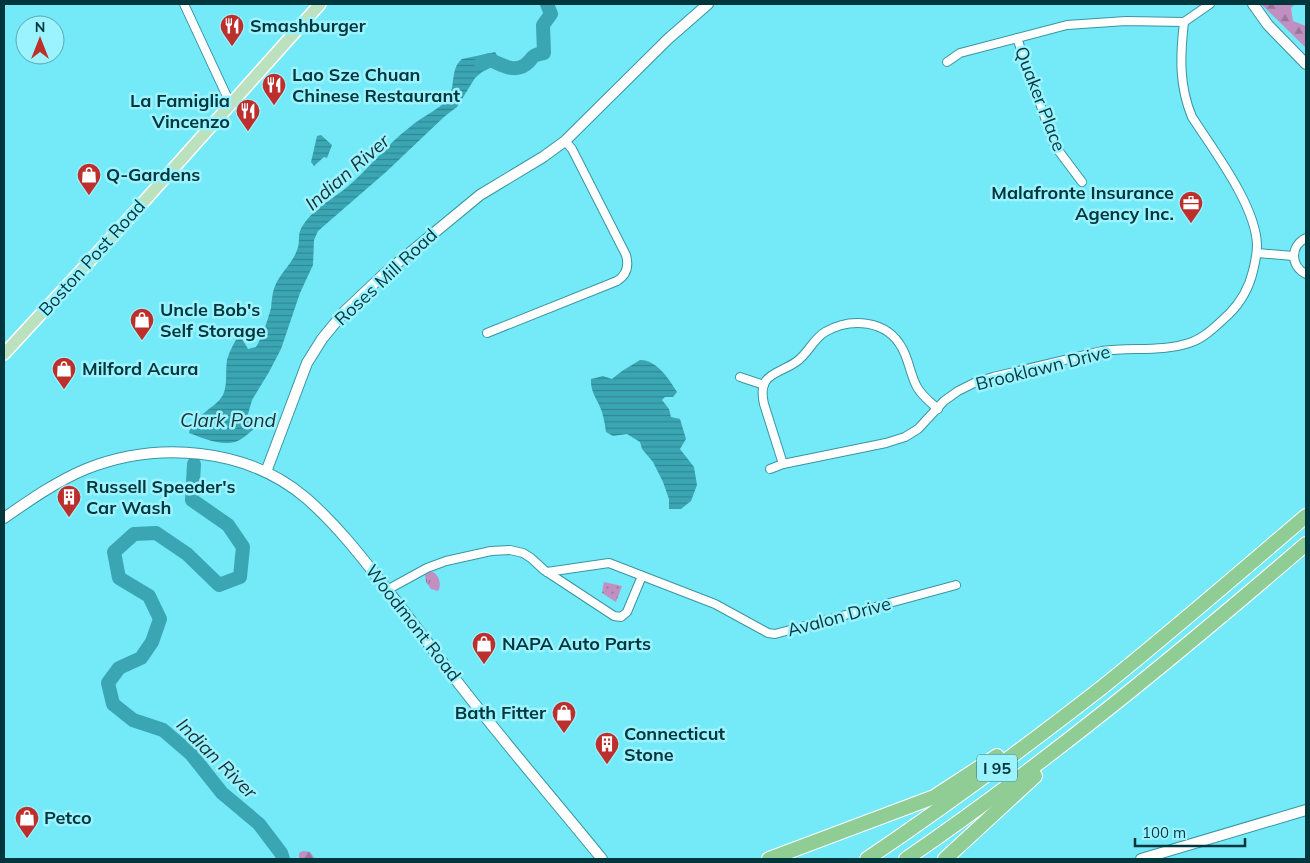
<svg xmlns="http://www.w3.org/2000/svg" width="1310" height="863" font-family="Mulish,sans-serif">
  <style>
    .grass { fill: url(#grass-tufts) }
    .forest { fill: url(#forest-firs) }
    .park { fill: url(#park-dots) }
    .water { fill: url(#water-rules) }
    .lines { fill: none; stroke-linecap: round; stroke-linejoin: round }
    .river { stroke: #3ba6b3; stroke-width: 14 }
    .street-casing { stroke: #3a95a0; stroke-width: 10 }
    .secondary-casing { stroke: #3a95a0; stroke-width: 12 }
    .primary-casing { stroke: #fff; stroke-width: 14 }
    .highway-casing { stroke: #fff; stroke-width: 16 }
    .street { stroke: #fff; stroke-width: 8 }
    .secondary { stroke: #fff; stroke-width: 10 }
    .primary { stroke: #bce1bf; stroke-width: 11 }
    .highway { stroke: #90cd95; stroke-width: 14 }
    .labels { text-anchor: middle; stroke-width: 5; stroke-linejoin: round; paint-order: stroke }
    .shield { fill: #9bf3ff; stroke: #2e6f76; stroke-width: 1 }
    .shield-label { font-size: 16px; font-weight: bold; fill: #00363c }
    .poi-label { font-size: 18px; font-weight: bold; fill: #00363c; stroke: #9bf3ff; text-anchor: start }
    .street-label { font-size: 18px; fill: #00363c; stroke: #9bf3ff }
    .water-label { font-size: 19px; font-style: italic; fill: #1a3135; stroke: #9bf3ff }
  </style>
  <defs>
    <pattern id="grass-tufts" width="24" height="20" patternUnits="userSpaceOnUse" patternTransform="scale(1.25)"><rect width="24" height="20" fill="#c190c1"/><path d="M3 7l-1-3M5 7V3M7 7l1-3M15 17l-1-3M17 17v-4M19 17l1-3" fill="none" stroke="#9a769e"/></pattern>
    <pattern id="forest-firs" width="22" height="20" patternUnits="userSpaceOnUse" patternTransform="scale(1.25)"><rect width="22" height="20" fill="#c190c1"/><path d="M5 1l3.5 6h-7zM16 11l3.5 6h-7z" fill="#9a769e"/></pattern>
    <pattern id="park-dots" width="8" height="8" patternUnits="userSpaceOnUse" patternTransform="scale(1.25)"><rect width="8" height="8" fill="#c190c1"/><path d="M2 2h.1M6 6h.1" fill="none" stroke="#9a769e" stroke-width="1.8" stroke-linecap="round"/></pattern>
    <pattern id="water-rules" width="6" height="5" patternUnits="userSpaceOnUse" patternTransform="scale(1.25)"><rect width="6" height="5" fill="#3ba6b3"/><path d="M0 2.5h6" fill="none" stroke="#2f8893"/></pattern>
  </defs>
  <rect width="100%" height="100%" fill="#74e9f8"/>
  <path class="grass" d="M430 572H433C439 575 442 585 438 591L431 589 426 582 425 575Z"/>
  <g class="forest">
    <path d="M1261 4H1295L1291 8 1293 21 1306 26V48Z"/>
    <path d="M303 851 310 852 315 859H299V853Z"/>
  </g>
  <path class="park" d="M604 582 622 586 616 602 602 593Z"/>
  <g class="water">
    <path d="M495 52 500 60 498 64 482 72 475 78 457 107 445 116 386 172 318 231 314 240 313 265 300 293 281 349 269 372 252 400 248 414 254 422 255 428C250 432 242 440 235 442 221 446 202 438 189 433 193 415 214 410 223 395 228 384 225 372 227 360 229 352 233 345 237 338L241 337 248 349 256 347C262 338 268 319 271 308 272 300 272 293 275 286 280 273 293 263 297 250 300 244 298 237 300 231 309 211 330 201 346 188 369 169 386 145 410 127 420 118 434 112 444 103 458 92 448 70 462 59Z"/>
    <path d="M321 135 332 145 327 158 324 157 314 166 311 162 317 136Z"/>
    <path d="M640 360C657 360 669 379 677 392L673 397H665L662 400 669 409 671 417 680 419 686 439 680 449 694 467 697 485 691 501 681 509H669V499L663 482 653 462 642 449 640 442 627 434 613 436 606 432C605 425 604 419 602 412 598 400 590 392 591 379L603 376 612 379 622 371Z"/>
  </g>
  <g class="lines">
    <g class="river">
      <path d="M481 63 490 60C501 64 513 73 525 65 535 58 528 56 544 53L543 25 551 14 547 4"/>
      <path d="M194 464 192 500 228 525 243 547 240 577 219 585 187 554 156 533 134 534 114 552 119 578 149 596 160 619 152 642 141 658 119 668 108 683 113 704 133 720 163 730 191 754 222 793 259 824 281 853 283 859"/>
    </g>
    <defs>
      <g id="street">
        <path d="M184 4 230 103"/>
        <path d="M1017 38 1055 146 1082 182"/>
        <path d="M947 62 960 53 1067 25 1126 21 1184 22 1210 4"/>
        <path d="M1306 238C1290 246 1290 266 1306 274"/>
        <path d="M1257 253 1293 256"/>
        <path d="M487 333 617 281C627 275 629 266 626 255L572 149 565 141"/>
        <path d="M740 377 764 385"/>
        <path d="M783 464 764 404C757 373 777 375 796 362 808 354 813 339 825 332 851 317 887 320 902 348 909 360 910 374 917 387 922 396 930 402 938 409"/>
        <path d="M770 469 783 464 886 443 905 437 918 429 944 401 958 391 976 382 993 377 1102 351C1131 347 1162 352 1189 343 1205 338 1217 325 1229 314 1241 302 1249 288 1253 271 1255 263 1257 254 1257 245 1256 206 1214 151 1192 117 1179 86 1180 56 1184 22"/>
        <path d="M547 572 609 563 715 604 768 633 775 634 956 585"/>
        <path d="M387 590 427 568 446 561 491 551 510 550 523 553 531 558 544 570 614 616 621 617 627 612 642 576"/>
      </g>
      <g id="secondary">
        <path d="M1253 4 1268 25 1306 64"/>
        <path d="M266 472 307 363 322 339 345 311 383 275 480 195 543 157 565 141 668 39 708 4"/>
        <path d="M4 518C30 500 57 481 86 469 157 441 246 447 306 498 336 524 361 556 385 587 406 614 426 640 446 667 496 733 550 795 602 859"/>
        <path d="M1141 859 1306 810"/>
      </g>
      <path id="primary" d="M4 354 123 225 320 4"/>
      <g id="highway">
        <path d="M769 859 934 797 997 756"/>
        <path d="M867 859C947 805 1024 748 1100 689 1170 633 1238 574 1306 516"/>
        <path d="M906 859C1046 763 1177 655 1306 544"/>
        <path d="M945 859 1035 776"/>
      </g>
    </defs>
    <use href="#street" class="street-casing"/>
    <use href="#secondary" class="secondary-casing"/>
    <use href="#primary" class="primary-casing"/>
    <use href="#highway" class="highway-casing"/>
    <use href="#street" class="street"/>
    <use href="#secondary" class="secondary"/>
    <use href="#primary" class="primary"/>
    <use href="#highway" class="highway"/>
  </g>
  <defs>
    <symbol id="restaurant-pin" viewBox="-11 -11 22 30"><path d="M0 17L-7.5 6A9.5 9.5 0 1 1 7.5 6Z" fill="#bd2f2c" stroke="#9bf3ff"/><path d="M-5-6h1v4h1v-4h1v4h1v-4h1v5L-1.5 .5V6h-2V.5L-5-1ZM5-6V6H3V1.5H1.5Q1.5-4 5-6Z" fill="#fff"/></symbol>
    <symbol id="shop-pin" viewBox="-11 -11 22 30"><path d="M0 17L-7.5 6A9.5 9.5 0 1 1 7.5 6Z" fill="#bd2f2c" stroke="#9bf3ff"/><path d="M-5-2.5h2.3a2.7 3.5 0 0 1 5.4 0H5L5.5 6h-11ZM-1.5-2.5h3a1.5 2.3 0 0 0-3 0Z" fill="#fff"/></symbol>
    <symbol id="office-pin" viewBox="-11 -11 22 30"><path d="M0 17L-7.5 6A9.5 9.5 0 1 1 7.5 6Z" fill="#bd2f2c" stroke="#9bf3ff"/><path d="M-6-3h4V-5.5h4V-3h4V5H-6ZM-1-4.5V-3h2v-1.5ZM-6 0V1H6V0Z" fill="#fff"/></symbol>
    <symbol id="building-pin" viewBox="-11 -11 22 30"><path d="M0 17L-7.5 6A9.5 9.5 0 1 1 7.5 6Z" fill="#bd2f2c" stroke="#9bf3ff"/><path d="M-4-6H4V6H1V3H-1V6H-4ZM-2.5-4.3h1.7v1.8h-1.7ZM.8-4.3h1.7v1.8H.8ZM-2.5-1h1.7V.8h-1.7ZM.8-1h1.7V.8H.8Z" fill="#fff"/></symbol>
  </defs>
  <g fill-rule="evenodd">
    <use href="#restaurant-pin" x="218" y="12" width="28" height="38"/>
    <use href="#restaurant-pin" x="260" y="71" width="28" height="38"/>
    <use href="#restaurant-pin" x="234" y="97" width="28" height="38"/>
    <use href="#shop-pin" x="75" y="161" width="28" height="38"/>
    <use href="#office-pin" x="1177" y="189" width="28" height="38"/>
    <use href="#shop-pin" x="128" y="306" width="28" height="38"/>
    <use href="#shop-pin" x="50" y="355" width="28" height="38"/>
    <use href="#building-pin" x="55" y="483" width="28" height="38"/>
    <use href="#shop-pin" x="470" y="630" width="28" height="38"/>
    <use href="#shop-pin" x="550" y="699" width="28" height="38"/>
    <use href="#building-pin" x="593" y="730" width="28" height="38"/>
    <use href="#shop-pin" x="13" y="804" width="28" height="38"/>
  </g>
  <g class="labels">
    <rect class="shield" x="977" y="754.5" width="40" height="27" rx="4"/>
    <g class="shield-label">
      <text x="997" y="774">I 95</text>
    </g>
    <g class="poi-label">
      <text x="250" y="32">Smashburger</text>
      <text x="292" y="81">Lao Sze Chuan<tspan x="292" dy="21">Chinese Restaurant</tspan></text>
      <text x="230" y="107" text-anchor="end">La Famiglia<tspan x="230" dy="21">Vincenzo</tspan></text>
      <text x="106" y="181">Q-Gardens</text>
      <text x="1174" y="199" text-anchor="end">Malafronte Insurance<tspan x="1174" dy="21">Agency Inc.</tspan></text>
      <text x="160" y="316">Uncle Bob's<tspan x="160" dy="21">Self Storage</tspan></text>
      <text x="82" y="375">Milford Acura</text>
      <text x="86" y="493">Russell Speeder's<tspan x="86" dy="21">Car Wash</tspan></text>
      <text x="502" y="650">NAPA Auto Parts</text>
      <text x="546" y="719" text-anchor="end">Bath Fitter</text>
      <text x="624" y="740">Connecticut<tspan x="624" dy="21">Stone</tspan></text>
      <text x="44" y="824">Petco</text>
    </g>
    <g class="street-label">
      <text transform="translate(1040 99) rotate(69)" y="6">Quaker Place</text>
      <text transform="translate(92 258) rotate(-48)" y="6">Boston Post Road</text>
      <text transform="translate(386 277) rotate(-43)" y="6">Roses Mill Road</text>
      <text transform="translate(1043 368) rotate(-14)" y="6">Brooklawn Drive</text>
      <text transform="translate(839 617) rotate(-15)" y="6">Avalon Drive</text>
      <text transform="translate(413 623) rotate(52)" y="6">Woodmont Road</text>
    </g>
    <g class="water-label">
      <text transform="translate(347 172) rotate(-41)" y="7">Indian River</text>
      <text x="228" y="427">Clark Pond</text>
      <text transform="translate(217 758) rotate(45)" y="7">Indian River</text>
    </g>
  </g>
  <rect width="1310" height="863" fill="none" stroke="#00363c" stroke-width="10"/>
  <g transform="translate(40 40)"><circle r="24" fill="#9bf3ff" stroke="#5da7b1"/>
  <path d="M0-4L9 19L0 12L-9 19Z" fill="#bd2f2c"/>
  <text y="-8" font-size="14" font-weight="bold" text-anchor="middle" fill="#00363c">N</text>
  </g>
  <path d="M1135 838v8h110v-8" fill="none" stroke="#00363c" stroke-width="2.5"/>
  <text x="1142" y="838" font-size="15" fill="#00363c" stroke="#9bf3ff" stroke-width="4" paint-order="stroke">100 m</text>
</svg>
